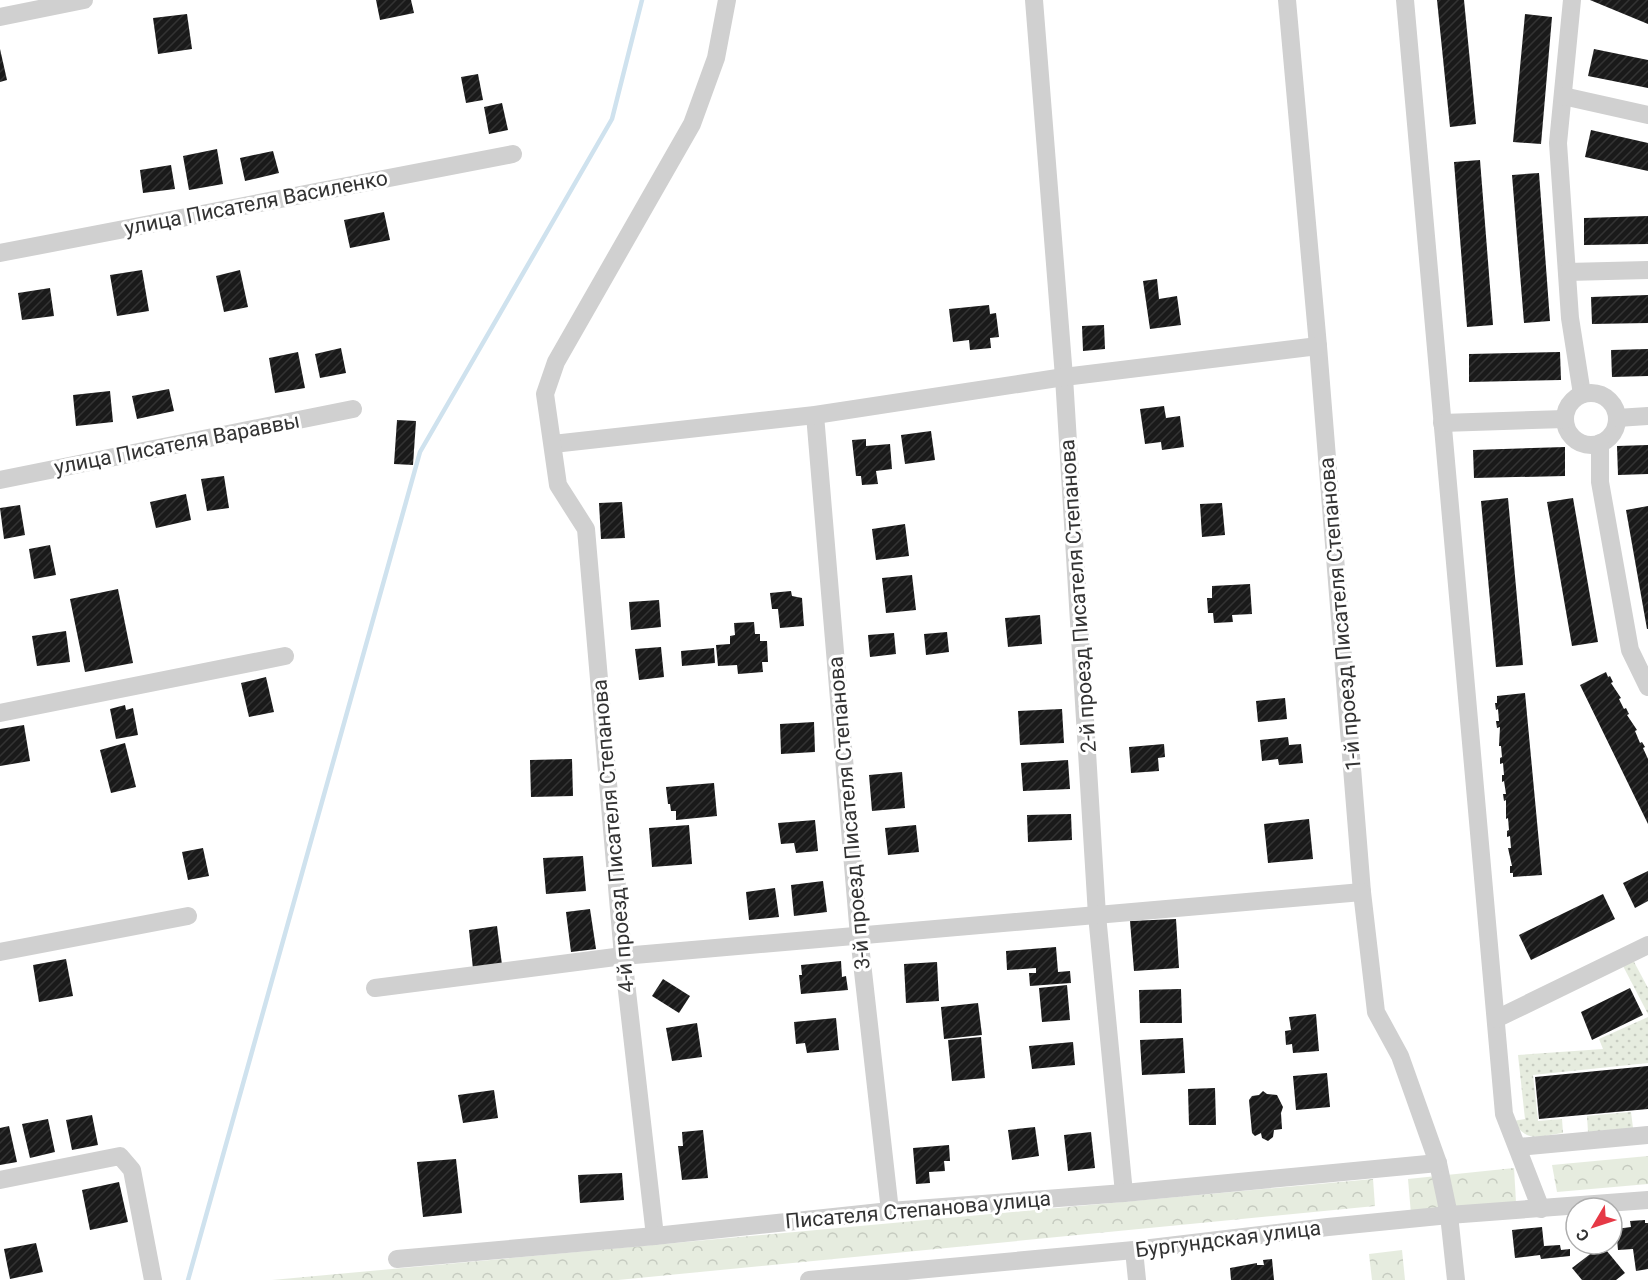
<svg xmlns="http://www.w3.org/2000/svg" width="1648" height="1280" font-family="Roboto,sans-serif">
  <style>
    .grass { fill: url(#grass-dots) }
    .forest { fill: url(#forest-crowns) }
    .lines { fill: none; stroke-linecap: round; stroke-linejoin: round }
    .stream { stroke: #cfe2ee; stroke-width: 4.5 }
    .building { fill: url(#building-hatch) }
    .minor { stroke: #d0d0d0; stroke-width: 18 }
    .labels { text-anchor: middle; stroke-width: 6; stroke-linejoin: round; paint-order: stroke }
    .street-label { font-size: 21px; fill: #333; stroke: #fff }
  </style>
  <defs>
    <pattern id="grass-dots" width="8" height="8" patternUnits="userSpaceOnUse" patternTransform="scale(1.5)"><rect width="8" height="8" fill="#e6ecdf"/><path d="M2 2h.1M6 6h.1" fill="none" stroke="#c6cbc0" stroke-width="1.8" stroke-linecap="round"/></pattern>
    <pattern id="forest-crowns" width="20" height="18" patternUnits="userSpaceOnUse" patternTransform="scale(1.5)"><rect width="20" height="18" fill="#e6ecdf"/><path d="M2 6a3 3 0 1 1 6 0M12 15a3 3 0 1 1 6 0" fill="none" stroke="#c6cbc0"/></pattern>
    <pattern id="building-hatch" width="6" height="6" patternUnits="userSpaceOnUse" patternTransform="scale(1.5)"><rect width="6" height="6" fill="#1a1a1a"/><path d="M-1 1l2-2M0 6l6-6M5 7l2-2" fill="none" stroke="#333"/></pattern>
  </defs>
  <rect width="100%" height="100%" fill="#fff"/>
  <g class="grass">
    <path d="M1633 960 1648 988V1014L1623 966Z"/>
    <path d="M1648 1017V1063L1533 1075 1538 1121 1562 1119 1563 1133C1539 1136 1528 1144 1513 1121L1525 1119 1518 1055 1603 1049 1599 1039Z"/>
    <path d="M1631 1112 1633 1128 1588 1132 1587 1116Z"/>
  </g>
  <g class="forest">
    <path d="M1648 1156V1184L1557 1192 1552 1165Z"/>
    <path d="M1514 1168 1516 1202 1411 1214 1408 1179Z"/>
    <path d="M1373 1179 1375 1206 618 1280H272Z"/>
    <path d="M1402 1250 1405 1280H1372L1369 1254Z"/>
  </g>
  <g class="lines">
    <path class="stream" d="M188 1280 420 452 612 119 642 0"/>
  </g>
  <g class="building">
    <path d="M376 0H411L414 13 380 20Z"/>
    <path d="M1437 0H1464L1476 124 1450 127Z"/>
    <path d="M1590 0H1648V24Z"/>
    <path d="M187 14 192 49 158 54 153 18Z"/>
    <path d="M1525 14 1552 17 1541 144 1513 142Z"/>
    <path d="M0 49 7 80 0 82Z"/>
    <path d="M1594 49 1648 60V88L1588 76Z"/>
    <path d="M478 74 483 100 466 103 461 77Z"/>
    <path d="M502 103 508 130 489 134 484 107Z"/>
    <path d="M1591 130 1648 143V171L1585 157Z"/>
    <path d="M217 149 223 184 189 190 183 156Z"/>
    <path d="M273 151 279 173 245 181 240 158Z"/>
    <path d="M1480 160 1493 325 1467 327 1454 162Z"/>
    <path d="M171 165 175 189 143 193 140 170Z"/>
    <path d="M1539 173 1550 321 1524 323 1512 175Z"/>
    <path d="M384 212 390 240 350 248 344 220Z"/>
    <path d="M1648 216V244L1584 245V218Z"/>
    <path d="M142 270 149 311 117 316 110 275Z"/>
    <path d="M240 270 248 307 224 312 216 276Z"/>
    <path d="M1157 279 1159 299 1177 296 1181 325 1150 329 1143 281Z"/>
    <path d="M50 288 54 316 22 320 18 293Z"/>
    <path d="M1648 295V323L1592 324 1591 297Z"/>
    <path d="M989 305 990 314 996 313 999 337 990 338 991 348 970 350 969 340 953 342 949 309Z"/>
    <path d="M1104 325 1105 349 1083 351 1082 326Z"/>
    <path d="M341 348 346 373 320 378 315 354Z"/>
    <path d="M1648 349V376L1612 377 1611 350Z"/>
    <path d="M298 352 305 388 275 393 269 358Z"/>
    <path d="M1560 352 1561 380 1469 382V354Z"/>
    <path d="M169 389 174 411 137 419 132 396Z"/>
    <path d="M110 391 113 422 76 426 73 395Z"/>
    <path d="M1164 406 1166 418 1180 416 1184 447 1162 450 1161 442 1145 444 1140 409Z"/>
    <path d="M397 420 416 421 413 465 394 464Z"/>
    <path d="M931 431 935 460 905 464 901 435Z"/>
    <path d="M866 439V446L890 444 892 469 876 471 878 484 862 485 861 476H856L852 440Z"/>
    <path d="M1648 445V474L1618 475 1617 446Z"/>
    <path d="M1565 447V476L1474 478 1473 450Z"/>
    <path d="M224 476 229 508 207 511 201 479Z"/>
    <path d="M186 494 191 520 156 528 150 502Z"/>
    <path d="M1508 498 1523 665 1496 667 1481 501Z"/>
    <path d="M1573 498 1598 642 1572 646 1547 502Z"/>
    <path d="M622 502 625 538 601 539 599 503Z"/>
    <path d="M1222 503 1225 535 1202 537 1200 504Z"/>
    <path d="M20 505 25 535 4 539 0 508Z"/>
    <path d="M1648 506V629H1647L1626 510Z"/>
    <path d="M905 524 909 556 876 560 872 529Z"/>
    <path d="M50 545 56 575 34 579 29 549Z"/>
    <path d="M912 575 916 610 886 613 882 578Z"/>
    <path d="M1250 584 1252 614 1232 615 1233 622 1214 623 1213 613H1208L1207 598H1212V586Z"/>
    <path d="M118 589 133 663 85 672 70 599Z"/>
    <path d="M791 591 792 596 802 598 804 626 780 628 778 609H772L770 593Z"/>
    <path d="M659 600 661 627 631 630 629 602Z"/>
    <path d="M1040 615 1042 644 1008 647 1005 618Z"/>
    <path d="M754 622 755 634H760V641H767L768 662H762L763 672 738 674 737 665 718 666 716 645 730 644V636L735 635 734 623Z"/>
    <path d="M66 631 70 662 37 666 32 636Z"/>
    <path d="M947 632 949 652 926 655 924 634Z"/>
    <path d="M894 633 896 654 870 657 868 635Z"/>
    <path d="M661 647 664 677 639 680 635 649Z"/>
    <path d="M714 648 715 663 682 666 681 651Z"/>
    <path d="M1606 672 1608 677 1610 676 1613 682 1611 683 1621 698 1619 699 1624 709 1626 708 1629 714 1627 715 1637 730 1635 731 1640 743 1642 742 1645 747 1643 748 1648 759V824L1580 685Z"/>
    <path d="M266 677 274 712 249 717 241 683Z"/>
    <path d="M1525 693 1542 875 1513 877V873H1510V866H1512L1508 848H1511L1510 836 1507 837V831L1509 830 1508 818 1506 819V800L1504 801 1503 794H1506L1504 781 1502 782V775H1504L1503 763 1500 764V758L1502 757 1501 746H1499L1500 727 1497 728 1496 721H1499L1498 709 1496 710 1495 703H1497V696Z"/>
    <path d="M1285 698 1287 719 1258 722 1256 701Z"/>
    <path d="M125 705 126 710 133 708 138 735 116 739 110 709Z"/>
    <path d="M1062 709 1064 743 1020 745 1018 711Z"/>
    <path d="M814 722 815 752 781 754 780 724Z"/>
    <path d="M24 725 30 761 0 766V729Z"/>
    <path d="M1288 737 1289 745 1301 744 1303 763 1279 765 1278 759 1262 761 1260 740Z"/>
    <path d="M125 743 136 787 111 793 100 750Z"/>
    <path d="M1164 744 1165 757 1158 758 1159 771 1131 773 1129 747Z"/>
    <path d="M572 759 573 796 531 797 530 760Z"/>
    <path d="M1068 760 1070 789 1023 791 1021 763Z"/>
    <path d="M902 772 905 808 872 811 869 775Z"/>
    <path d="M714 783 717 816 676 820V811H671L670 804H668L666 787Z"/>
    <path d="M1071 814 1072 840 1028 842 1027 815Z"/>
    <path d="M1309 819 1313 859 1268 863 1264 824Z"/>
    <path d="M815 820 818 851 796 853 794 843 781 844 778 823Z"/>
    <path d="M689 825 692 864 652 867 649 828Z"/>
    <path d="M916 825 919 852 888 855 885 828Z"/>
    <path d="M203 848 209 876 188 880 182 852Z"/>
    <path d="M583 856 586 891 546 894 543 858Z"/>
    <path d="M1648 871V901L1635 908 1623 883Z"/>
    <path d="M823 881 827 912 794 916 791 885Z"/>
    <path d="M775 888 779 917 749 920 746 892Z"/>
    <path d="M1603 894 1615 919 1531 960 1519 935Z"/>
    <path d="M590 909 596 949 571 952 566 912Z"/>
    <path d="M1176 919 1179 968 1134 971 1130 921Z"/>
    <path d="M497 926 502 965 473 969 469 930Z"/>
    <path d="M1056 947 1058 972 1070 971 1071 983 1030 986 1029 973H1036V968L1007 970 1006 951Z"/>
    <path d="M66 959 73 996 39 1002 33 965Z"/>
    <path d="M841 961 842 977 846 976 848 990 801 994 799 975H802L801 965Z"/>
    <path d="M937 962 939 1001 906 1003 904 964Z"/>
    <path d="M663 979 690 996 679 1013 652 996Z"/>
    <path d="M1067 985 1070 1020 1042 1022 1039 988Z"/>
    <path d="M1630 988 1643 1015 1592 1040 1581 1012Z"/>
    <path d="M1181 989 1182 1023H1140L1139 990Z"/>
    <path d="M978 1003 982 1035 944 1039 941 1007Z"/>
    <path d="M1316 1014 1319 1051 1293 1053 1292 1044 1286 1045 1285 1031 1291 1030 1289 1017Z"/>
    <path d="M836 1018 839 1050 807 1053 805 1043 796 1044 794 1022Z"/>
    <path d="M697 1023 702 1057 672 1061 666 1028Z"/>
    <path d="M981 1037 985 1078 952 1081 948 1040Z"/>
    <path d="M1183 1038 1185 1073 1142 1075 1140 1040Z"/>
    <path d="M1073 1042 1075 1065 1032 1069 1029 1046Z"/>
    <path d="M1648 1066V1109L1539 1119 1535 1077Z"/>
    <path d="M1327 1073 1330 1107 1296 1110 1293 1076Z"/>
    <path d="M1215 1088 1216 1125H1189L1188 1089Z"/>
    <path d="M494 1090 498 1118 463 1123 458 1095Z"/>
    <path d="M1263 1091 1267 1094 1277 1095 1283 1107 1281 1113 1282 1129 1274 1130 1273 1137 1268 1141 1262 1138 1261 1133 1255 1136 1252 1133 1249 1100 1252 1096 1259 1095Z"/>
    <path d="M92 1115 98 1145 72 1150 66 1120Z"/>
    <path d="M48 1119 55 1152 30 1158 22 1124Z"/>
    <path d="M9 1126 17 1162 0 1165V1128Z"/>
    <path d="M1035 1127 1039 1156 1012 1160 1008 1130Z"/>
    <path d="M703 1130 708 1178 682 1180 678 1146H683L682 1132Z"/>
    <path d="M1091 1132 1095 1168 1068 1171 1064 1135Z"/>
    <path d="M949 1145 950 1161H944L945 1171 929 1172 930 1183 916 1184 913 1148Z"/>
    <path d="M456 1159 462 1213 423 1217 417 1162Z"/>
    <path d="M622 1173 624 1200 580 1203 578 1175Z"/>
    <path d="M119 1182 128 1222 90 1230 82 1190Z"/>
    <path d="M1645 1220V1223H1648V1269L1636 1271 1633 1249 1618 1250 1616 1229 1631 1227 1630 1221Z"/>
    <path d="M1542 1227 1544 1246 1560 1245 1561 1250 1570 1249V1256L1541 1259 1540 1255 1515 1258 1512 1230Z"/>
    <path d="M36 1243 43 1272 10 1279 4 1249Z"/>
    <path d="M1602 1245 1625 1273 1616 1280H1582L1572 1268Z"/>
    <path d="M1272 1259 1274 1280H1231L1230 1268 1257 1263V1265H1264L1263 1260Z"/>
  </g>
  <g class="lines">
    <g class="minor">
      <path d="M1034 0 1064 377 1097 915 1124 1193"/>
      <path d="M1287 0 1318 346 1362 892 1376 1012 1400 1056 1438 1163 1449 1215 1456 1280"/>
      <path d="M1405 0 1504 1114 1541 1209"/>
      <path d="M1572 0 1558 143 1570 318 1582 394"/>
      <path d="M0 17 84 0"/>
      <path d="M1563 96 1648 115"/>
      <path d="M0 253 513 154"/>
      <path d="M1567 272 1648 270"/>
      <circle cx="1591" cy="419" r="26"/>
      <path d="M815 415 859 936 890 1211"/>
      <path d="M1617 418 1648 416"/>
      <path d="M1442 423 1565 419"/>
      <path d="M1600 443V482L1630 650 1648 687"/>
      <path d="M553 444 815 415 1064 377 1318 346"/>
      <path d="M0 480 353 409"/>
      <path d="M0 713 285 656"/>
      <path d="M0 952 188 916"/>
      <path d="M375 988 623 956 1362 892"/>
      <path d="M1496 1019 1648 945"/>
      <path d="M1518 1147 1648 1135"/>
      <path d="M0 1180 120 1156 132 1170 153 1280"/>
      <path d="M655 1236 623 956 586 529 558 485 545 394 556 362 692 124 716 58 727 0"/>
      <path d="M1134 1250 1137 1280"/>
      <path d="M397 1259 655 1236 890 1211 1124 1193 1438 1163"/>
      <path d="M809 1280 1134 1250 1328 1227 1449 1215 1648 1200"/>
    </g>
  </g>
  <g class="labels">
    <g class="street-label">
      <text transform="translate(256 203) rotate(-11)" y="7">улица Писателя Василенко</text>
      <text transform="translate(177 444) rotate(-11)" y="7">улица Писателя Вараввы</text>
      <text transform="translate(1078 596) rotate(-94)" y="7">2-й проезд Писателя Степанова</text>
      <text transform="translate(1340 614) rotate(-95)" y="7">1-й проезд Писателя Степанова</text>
      <text transform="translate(849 813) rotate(-95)" y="7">3-й проезд Писателя Степанова</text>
      <text transform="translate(613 836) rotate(-95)" y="7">4-й проезд Писателя Степанова</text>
      <text transform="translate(918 1210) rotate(-5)" y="7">Писателя Степанова улица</text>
      <text transform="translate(1228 1239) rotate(-7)" y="7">Бургундская улица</text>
    </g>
  </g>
  <g transform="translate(1594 1226) rotate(231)"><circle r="28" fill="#ffffff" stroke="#adadad" stroke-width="1.5"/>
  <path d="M0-4.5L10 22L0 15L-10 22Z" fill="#e63946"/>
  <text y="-9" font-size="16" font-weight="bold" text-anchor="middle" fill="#333333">С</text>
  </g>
</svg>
